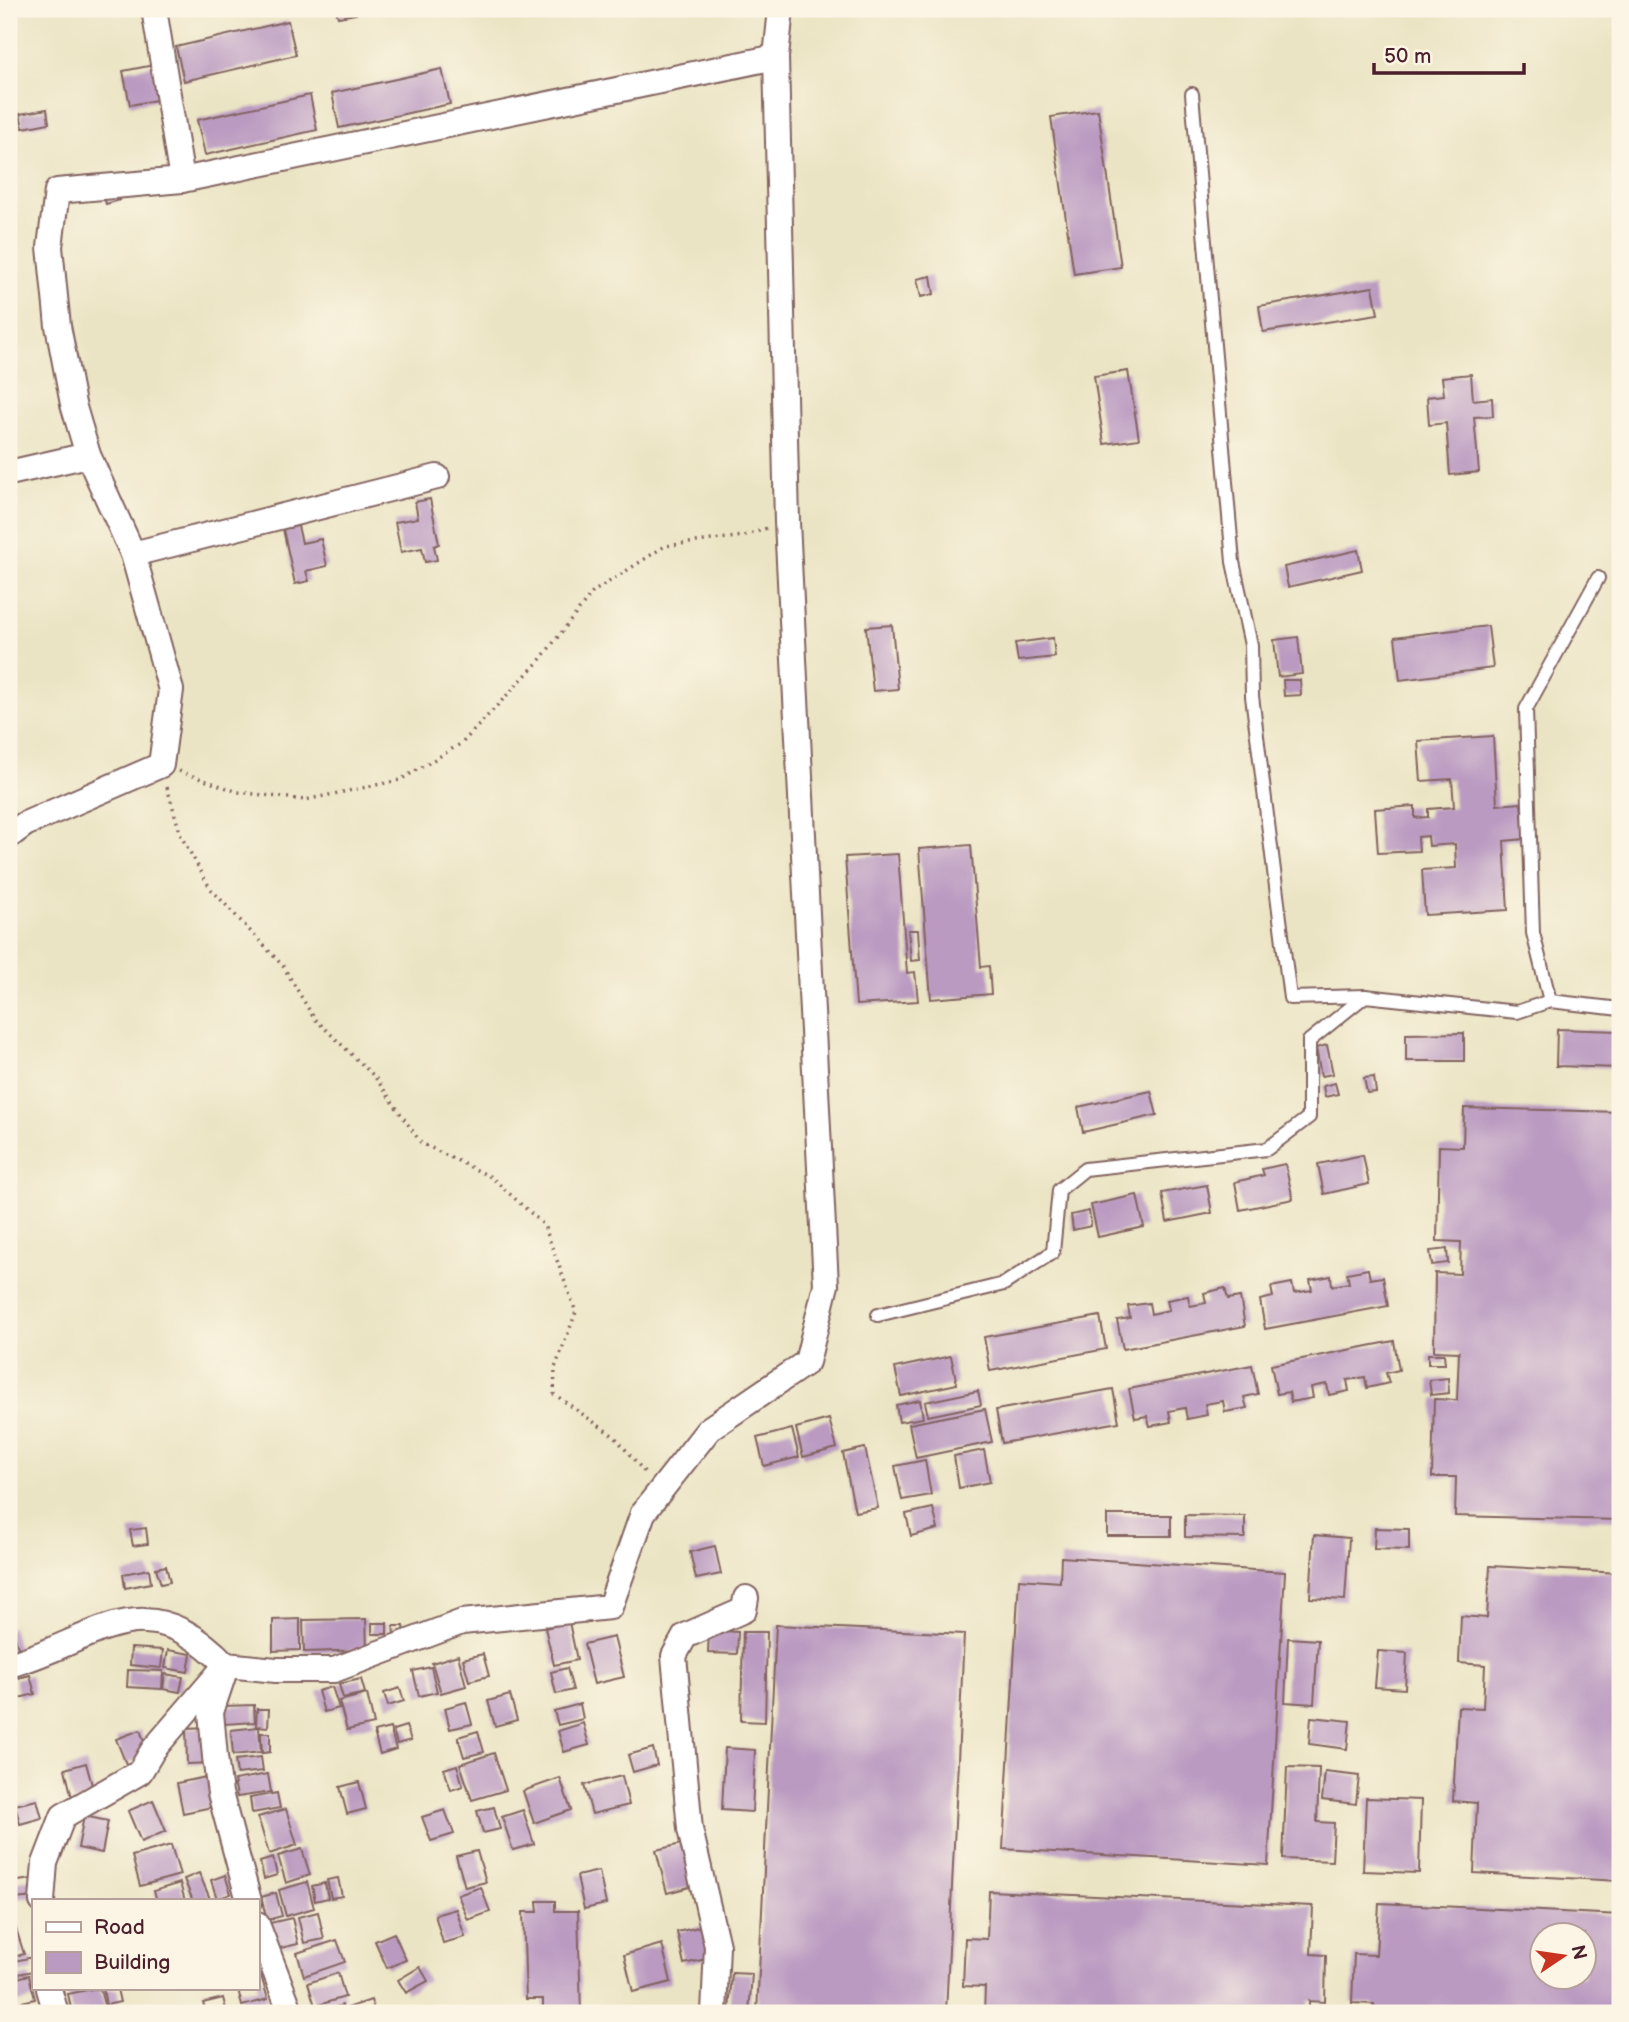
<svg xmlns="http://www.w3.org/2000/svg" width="1629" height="2022" font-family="'Balsamiq Sans',sans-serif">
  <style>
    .building { fill: #ba9ac1; fill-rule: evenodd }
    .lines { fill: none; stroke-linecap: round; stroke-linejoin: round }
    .lane-casing { stroke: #826461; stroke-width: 16 }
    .street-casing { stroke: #826461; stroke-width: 28 }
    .path { stroke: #826461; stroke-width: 3.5; stroke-dasharray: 2 5; stroke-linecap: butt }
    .lane { stroke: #fff; stroke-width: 12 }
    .street { stroke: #fff; stroke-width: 24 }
  </style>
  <rect width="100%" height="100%" fill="#fcf5e5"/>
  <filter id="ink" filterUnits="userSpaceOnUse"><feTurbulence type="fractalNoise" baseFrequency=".0143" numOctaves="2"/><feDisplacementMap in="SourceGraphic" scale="14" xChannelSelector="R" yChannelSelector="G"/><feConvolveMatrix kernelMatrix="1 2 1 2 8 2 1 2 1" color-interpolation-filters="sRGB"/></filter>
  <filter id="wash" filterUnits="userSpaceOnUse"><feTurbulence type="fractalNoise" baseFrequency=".00686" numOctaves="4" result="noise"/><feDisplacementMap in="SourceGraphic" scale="28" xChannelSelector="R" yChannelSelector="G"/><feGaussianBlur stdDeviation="1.57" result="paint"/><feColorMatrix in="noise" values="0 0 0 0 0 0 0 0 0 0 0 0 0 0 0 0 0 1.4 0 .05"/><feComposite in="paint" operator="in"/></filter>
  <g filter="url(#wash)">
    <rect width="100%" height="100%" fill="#ebe4c4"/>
    <g id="blocks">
      <g class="building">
        <path d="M336 9H355L356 14 338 17Z"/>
        <path d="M288 21 296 55 184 81 176 47Z"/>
        <path d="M154 65 161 99 130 105 123 71Z"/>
        <path d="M442 69 450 104 339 128 332 93Z"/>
        <path d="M310 95 317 130 205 155 197 120Z"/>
        <path d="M47 109 49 123 23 128 20 114Z"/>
        <path d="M1098 110 1121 267 1074 274 1051 117Z"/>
        <path d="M117 189 120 200 106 204 103 193Z"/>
        <path d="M931 276 934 294 921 297 917 279Z"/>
        <path d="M1373 287 1378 314 1263 332 1259 306Z"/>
        <path d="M1128 371 1139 439 1104 444 1094 376Z"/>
        <path d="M1471 374 1473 400 1492 398 1493 416 1474 417 1479 472 1450 475 1446 423 1429 425 1427 397 1444 395 1442 377Z"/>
        <path d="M430 499 439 544 434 546 437 560 425 562 422 548 401 552 395 522 418 518 415 502Z"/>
        <path d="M298 526 302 543 321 539 327 566 306 571 309 581 295 584 283 529Z"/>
        <path d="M1358 550 1362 570 1288 587 1284 567Z"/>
        <path d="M892 625 898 689 873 691 866 627Z"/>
        <path d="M1488 626 1493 668 1400 680 1395 637Z"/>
        <path d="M1298 637 1302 674 1278 677 1274 640Z"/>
        <path d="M1053 638 1055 657 1018 661 1015 643Z"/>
        <path d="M1283 680H1300L1301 695 1284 696Z"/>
        <path d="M1493 736 1497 805 1521 803 1524 839 1504 841 1508 910 1425 915 1422 870 1456 868 1455 844 1429 846 1428 836 1418 837 1419 851 1378 853 1375 809 1415 806V818L1428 817V809L1454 807 1452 779 1421 781 1418 741Z"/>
        <path d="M971 845 981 967 989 966 991 994 931 999 919 849Z"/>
        <path d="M898 854 907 973 915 972 918 1001 856 1005 845 857Z"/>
        <path d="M908 930H918L920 960 911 961Z"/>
        <path d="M1557 1029 1620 1031V1068L1556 1066Z"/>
        <path d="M1464 1033V1061H1406V1034Z"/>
        <path d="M1327 1045 1333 1074 1321 1076 1316 1048Z"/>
        <path d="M1374 1077 1376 1092 1367 1093 1364 1078Z"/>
        <path d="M1335 1083 1338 1094 1325 1097 1323 1086Z"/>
        <path d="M1151 1091 1157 1115 1083 1132 1078 1107Z"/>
        <path d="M1464 1108 1620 1112V1520L1455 1516 1456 1477H1432L1434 1399 1457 1400 1459 1352 1434 1351 1435 1273 1460 1274 1461 1242 1437 1241 1439 1146 1463 1147Z"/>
        <path d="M1363 1155 1369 1184 1324 1194 1318 1164Z"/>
        <path d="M1285 1164 1293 1199 1240 1210 1235 1182 1264 1175 1262 1169Z"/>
        <path d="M1207 1185 1212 1213 1167 1222 1162 1193Z"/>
        <path d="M1137 1195 1144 1227 1098 1237 1091 1205Z"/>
        <path d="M1089 1211 1091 1226 1073 1230 1071 1215Z"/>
        <path d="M1447 1249 1448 1263 1432 1265 1430 1251Z"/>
        <path d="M1368 1269 1370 1279 1383 1277 1388 1306 1265 1329 1260 1300 1273 1297 1271 1287 1292 1283 1294 1293 1312 1290 1310 1280 1331 1276 1332 1286 1349 1283 1347 1273Z"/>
        <path d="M1225 1288 1228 1299 1240 1297 1245 1326 1123 1349 1117 1320 1130 1318 1128 1306 1149 1303 1151 1314 1169 1310 1167 1300 1188 1296 1190 1306 1206 1303 1204 1293Z"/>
        <path d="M1100 1316 1106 1349 990 1371 984 1337Z"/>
        <path d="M1394 1341 1399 1370 1386 1373 1389 1383 1367 1388 1365 1377 1347 1380 1349 1391 1329 1395 1327 1384 1311 1387 1313 1398 1291 1402 1289 1392 1277 1394 1271 1365Z"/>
        <path d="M1428 1354H1444L1445 1364H1428Z"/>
        <path d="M951 1356 957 1384 901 1396 895 1368Z"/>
        <path d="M1252 1365 1258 1394 1244 1397 1247 1408 1225 1412 1223 1401 1205 1404 1207 1415 1187 1419 1185 1408 1169 1411 1171 1422 1150 1426 1147 1416 1135 1418 1129 1389Z"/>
        <path d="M1448 1378 1449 1393 1431 1395 1429 1380Z"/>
        <path d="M1113 1389 1119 1422 1002 1443 996 1410Z"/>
        <path d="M978 1391 981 1405 928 1416 925 1402Z"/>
        <path d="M920 1400 923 1418 899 1422 896 1405Z"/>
        <path d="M985 1409 992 1442 916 1458 909 1424Z"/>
        <path d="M829 1419 837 1448 803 1457 796 1428Z"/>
        <path d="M792 1429 799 1457 764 1466 757 1438Z"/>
        <path d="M865 1448 878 1508 855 1512 843 1453Z"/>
        <path d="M984 1450 990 1482 959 1488 954 1456Z"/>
        <path d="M925 1460 931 1495 902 1500 895 1466Z"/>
        <path d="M933 1508 938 1529 911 1536 906 1514Z"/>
        <rect x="1107" y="1515" width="64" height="21"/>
        <path d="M1185 1515 1245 1516V1538L1185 1537Z"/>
        <path d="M146 1528 148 1544 133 1546 130 1530Z"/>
        <path d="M1375 1528 1409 1529V1550L1374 1549Z"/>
        <path d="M1314 1535 1349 1538 1345 1600 1310 1598Z"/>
        <path d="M715 1546 721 1574 696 1579 690 1552Z"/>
        <path d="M1061 1557 1285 1572 1268 1865 1003 1849 1019 1579 1060 1582Z"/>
        <path d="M166 1566 170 1582 161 1584 156 1568Z"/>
        <path d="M1490 1566 1620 1573V1881L1474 1873 1477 1803 1453 1801 1458 1707 1483 1708 1485 1665 1459 1663 1461 1616 1487 1618Z"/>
        <path d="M149 1569 151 1583 125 1588 123 1574Z"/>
        <path d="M300 1619V1650L273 1651V1620Z"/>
        <path d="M366 1619 367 1650 304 1652 303 1620Z"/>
        <path d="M569 1622 577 1660 554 1665 545 1628Z"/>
        <rect x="372" y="1623" width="15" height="11"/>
        <path d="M776 1625 964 1634 946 2013H757Z"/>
        <path d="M393 1626H404L405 1634H394Z"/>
        <path d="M12 1627 19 1651 9 1654V1628Z"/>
        <path d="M709 1630 738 1632 737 1654 708 1653Z"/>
        <path d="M743 1632H767L765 1722 741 1721Z"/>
        <path d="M614 1637 624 1677 594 1684 584 1644Z"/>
        <path d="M1288 1638 1318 1640 1314 1704 1285 1702Z"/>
        <path d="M131 1648 163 1650 161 1668 130 1665Z"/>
        <path d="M168 1650 191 1654 188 1672 165 1668Z"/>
        <path d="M1378 1651 1407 1653 1405 1689 1375 1687Z"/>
        <path d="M483 1654 489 1676 469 1681 463 1659Z"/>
        <path d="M458 1655 466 1686 441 1693 432 1663Z"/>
        <path d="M431 1667 437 1692 419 1696 413 1671Z"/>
        <path d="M567 1668 573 1690 556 1694 551 1672Z"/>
        <path d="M128 1670 163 1671 162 1689 127 1687Z"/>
        <path d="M165 1674 183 1677 180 1692 163 1689Z"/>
        <path d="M30 1675 35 1694 19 1698 15 1679Z"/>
        <path d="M361 1679 365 1693 343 1698 339 1684Z"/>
        <path d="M332 1687 339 1708 324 1712 318 1691Z"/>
        <path d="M400 1688 404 1701 388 1706 384 1693Z"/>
        <path d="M367 1694 374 1724 347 1730 339 1701Z"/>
        <path d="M510 1695 517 1720 495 1726 488 1701Z"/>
        <path d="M466 1702 472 1724 450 1729 445 1708Z"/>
        <path d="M580 1704 583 1719 558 1725 554 1711Z"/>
        <path d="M254 1705 255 1722 224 1724 223 1706Z"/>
        <path d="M257 1709H269L268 1727 256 1726Z"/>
        <path d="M1311 1717 1350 1721 1347 1749 1309 1744Z"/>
        <path d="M583 1723 589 1745 564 1752 558 1731Z"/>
        <path d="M406 1726 411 1740 397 1744 393 1730Z"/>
        <path d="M209 1727 211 1763 187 1764 186 1728Z"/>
        <path d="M259 1727 261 1752 233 1755 231 1730Z"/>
        <path d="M390 1728 396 1749 380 1754 374 1732Z"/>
        <path d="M140 1730 149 1755 126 1764 116 1739Z"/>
        <path d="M478 1731 484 1752 464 1757 458 1737Z"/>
        <path d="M261 1733H270V1752L262 1753Z"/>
        <path d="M653 1748 657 1765 633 1772 628 1755Z"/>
        <path d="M725 1748 755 1750 752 1812 722 1810Z"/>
        <path d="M494 1753 506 1790 472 1800 460 1764Z"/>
        <path d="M261 1757 263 1771 237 1774 235 1760Z"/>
        <path d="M86 1763 95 1796 73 1802 65 1769Z"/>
        <path d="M457 1765 463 1786 451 1790 444 1769Z"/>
        <path d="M1287 1767 1319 1768 1317 1822 1334 1823 1332 1861 1283 1859Z"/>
        <path d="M1325 1772 1359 1776 1356 1804 1322 1800Z"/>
        <path d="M268 1774 271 1792 237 1797 234 1780Z"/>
        <path d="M211 1776 217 1806 183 1813 177 1783Z"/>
        <path d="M622 1776 629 1805 592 1814 584 1785Z"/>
        <path d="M560 1778 571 1810 534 1823 523 1791Z"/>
        <path d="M359 1782 366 1809 347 1814 340 1787Z"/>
        <path d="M277 1793 280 1808 252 1813 250 1798Z"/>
        <path d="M1366 1798 1421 1800 1419 1873 1363 1871Z"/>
        <path d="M37 1800 42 1818 20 1824 15 1805Z"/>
        <path d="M153 1800 166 1831 141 1842 128 1811Z"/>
        <path d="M494 1807 500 1829 483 1833 477 1811Z"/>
        <path d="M286 1809 297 1845 269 1854 258 1817Z"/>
        <path d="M445 1810 454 1834 431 1841 422 1817Z"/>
        <path d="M523 1810 534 1844 513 1850 502 1817Z"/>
        <path d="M84 1816 108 1821 102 1853 78 1848Z"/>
        <path d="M690 1842 701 1884 667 1893 656 1850Z"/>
        <path d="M171 1845 180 1875 140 1886 132 1856Z"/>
        <path d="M302 1849 310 1875 286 1883 278 1856Z"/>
        <path d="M477 1851 486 1882 465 1887 456 1856Z"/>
        <path d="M273 1858 277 1875 264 1879 260 1862Z"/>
        <path d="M599 1871 606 1904 584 1909 577 1876Z"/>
        <path d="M199 1873 211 1901H193L184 1879Z"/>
        <path d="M225 1875 231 1894 217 1899 211 1880Z"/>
        <path d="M338 1878 342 1896 331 1898 327 1880Z"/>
        <path d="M32 1879 35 1897 14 1899 11 1882Z"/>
        <path d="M307 1882 314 1908 286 1916 279 1890Z"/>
        <path d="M180 1883 185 1901H157L154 1891Z"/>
        <path d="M325 1883 328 1898 315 1901 312 1886Z"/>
        <path d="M481 1887 490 1912 468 1920 458 1895Z"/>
        <path d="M989 1891 1313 1906 1311 1954 1326 1955 1325 2002 1309 2001V2013H984L985 1987 963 1986 965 1938 987 1939Z"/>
        <path d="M276 1893 282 1916 267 1920 261 1897Z"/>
        <path d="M537 1901H555V1911H578L581 2013H543V1999H526L523 1912H538Z"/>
        <path d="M1379 1903 1620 1915V2013H1374V2004L1352 2003 1354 1954 1376 1955ZM1542 1934H1584V1976H1542Z"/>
        <path d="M456 1909 465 1937 443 1943 435 1915Z"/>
        <path d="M318 1912 324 1939 304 1943 298 1917Z"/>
        <path d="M292 1918 298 1944 276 1949 270 1923Z"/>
        <path d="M14 1922 24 1954 9 1958V1923Z"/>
        <path d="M703 1926 711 1958 684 1964 677 1932Z"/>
        <path d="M394 1933 406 1960 387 1968 375 1941Z"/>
        <path d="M337 1940 345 1962 304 1976 297 1953Z"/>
        <path d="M662 1944 671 1982 633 1992 624 1955Z"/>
        <path d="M33 1957V1971L13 1975 10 1962Z"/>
        <path d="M420 1967 428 1981 406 1993 398 1980Z"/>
        <path d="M338 1973 345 1997 315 2006 308 1983Z"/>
        <path d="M732 1973 752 1974 749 2013H729Z"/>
        <path d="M29 1975 35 1999 9 2005V1980Z"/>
        <path d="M261 1976 268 1999 242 2006 238 1989H257V1977Z"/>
        <path d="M92 1989H100L105 2008 72 2013 68 1994Z"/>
        <path d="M103 1989H117L120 2002 106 2005Z"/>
        <path d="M223 1998 227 2013H206L203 2003Z"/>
        <path d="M371 2000 375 2013H349L347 2008Z"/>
        <path d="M342 2005 345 2013H320Z"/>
      </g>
    </g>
  </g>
  <g filter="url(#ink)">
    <use href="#blocks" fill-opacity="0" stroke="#826461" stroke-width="2"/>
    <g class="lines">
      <defs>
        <g id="lane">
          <path d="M1192 94 1233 562 1251 645 1252 696 1290 998 1365 996"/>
          <path d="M1598 578 1526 709 1533 933 1550 1001 1620 1009"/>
          <path d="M878 1315 1004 1284 1053 1252 1059 1190 1085 1169 1267 1149 1309 1117V1041L1365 996 1517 1012 1550 1001"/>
        </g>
        <g id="street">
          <path d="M154 9 182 180 57 191 50 247 58 326 73 404 88 455 133 554 437 477"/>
          <path d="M182 180 776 57 781 9"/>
          <path d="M9 473 88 455"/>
          <path d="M9 836 25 824 161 765 171 690 133 554"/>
          <path d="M9 1665C96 1641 144 1579 226 1665L276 1670H334L462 1622 610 1607 643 1513 709 1429 807 1362 826 1285 787 522 776 57"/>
          <path d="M223 1676 211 1712 215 1757 220 1793 249 1901"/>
          <path d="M42 1901 45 1863 63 1816 140 1772 153 1750 226 1665"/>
          <path d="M257 1924 291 2013"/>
          <path d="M49 1989 56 2013"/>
          <path d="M714 2013 717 1946 690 1829 674 1656 685 1636 744 1610 746 1598"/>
        </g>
      </defs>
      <use href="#lane" class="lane-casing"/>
      <use href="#street" class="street-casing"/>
      <g class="path">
        <path d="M179 771 238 792 305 800 400 780 462 743 539 661 593 592 665 546 744 536 767 528"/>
        <path d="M167 787 181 836 210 888 283 966 314 1018 375 1077 421 1143 491 1177 544 1225 576 1312 555 1368 554 1394 615 1437 647 1475"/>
      </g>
      <use href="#lane" class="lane"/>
      <use href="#street" class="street"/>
    </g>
  </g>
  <rect width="1629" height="2022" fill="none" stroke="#fcf5e5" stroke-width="35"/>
  <rect x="32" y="1899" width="228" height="91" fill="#fcf5e5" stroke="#b59f9b" stroke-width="2"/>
  <rect x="46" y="1922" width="35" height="10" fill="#ffffff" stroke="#b59f9b" stroke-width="2"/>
  <text x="94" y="1934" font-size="21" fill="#4a1f2b">Road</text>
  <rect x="46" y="1952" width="35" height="21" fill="#ba9ac1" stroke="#b59f9b" stroke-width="2"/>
  <text x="94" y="1969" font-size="21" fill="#4a1f2b">Building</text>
  <g transform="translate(1563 1956) rotate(77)"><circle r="33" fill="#fcf5e5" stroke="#b59f9b" stroke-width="2"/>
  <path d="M0-5L12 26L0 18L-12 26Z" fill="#c8321e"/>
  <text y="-10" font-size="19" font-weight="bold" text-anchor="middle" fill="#4a1f2b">N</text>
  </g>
  <path d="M1374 63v10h150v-10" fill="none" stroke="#4a1f2b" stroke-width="3.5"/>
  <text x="1384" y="63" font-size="21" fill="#4a1f2b" stroke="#fcf5e5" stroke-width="5" paint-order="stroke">50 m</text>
</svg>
